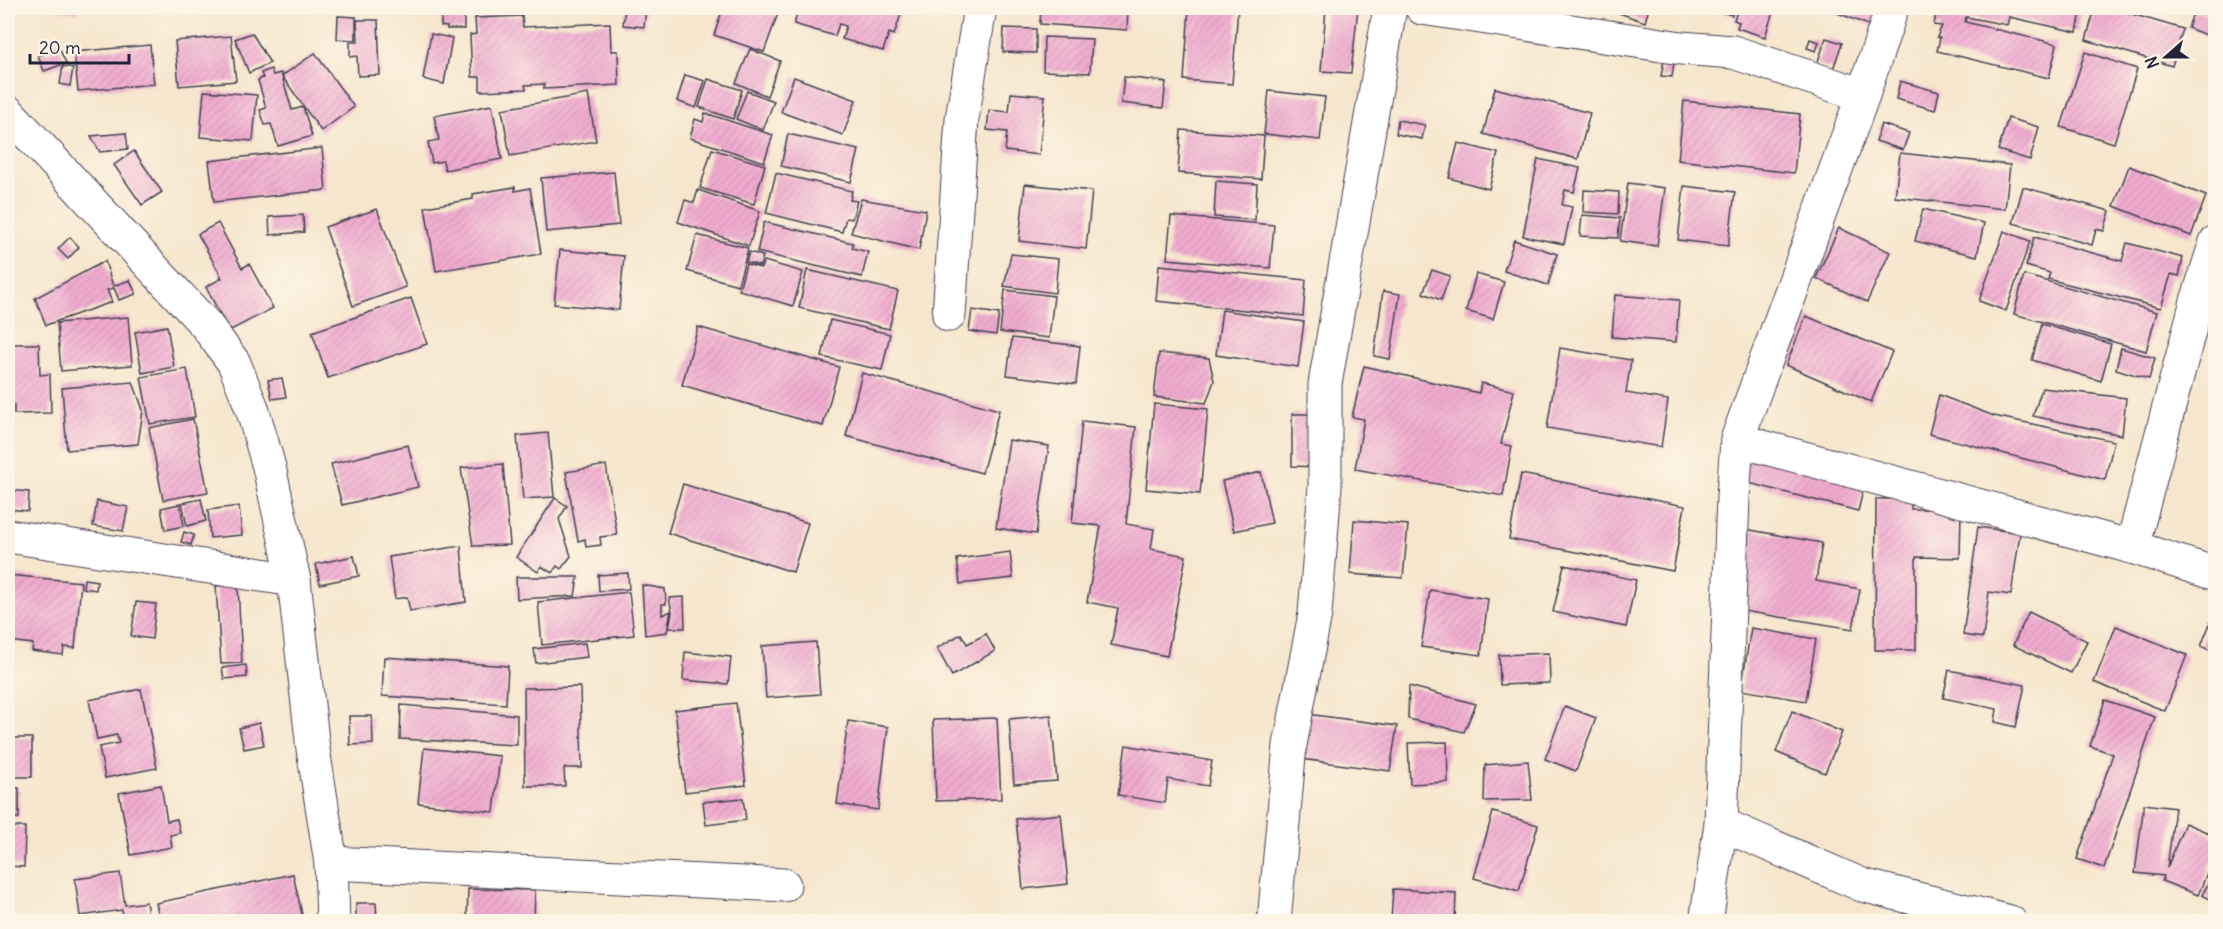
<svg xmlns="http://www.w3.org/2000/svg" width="2223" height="929" font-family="Delius,sans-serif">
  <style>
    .building { fill: url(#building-hatch) }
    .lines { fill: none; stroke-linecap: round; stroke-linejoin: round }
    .minor-casing { stroke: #423f51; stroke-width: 35 }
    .minor { stroke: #fff; stroke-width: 33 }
  </style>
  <defs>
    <pattern id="building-hatch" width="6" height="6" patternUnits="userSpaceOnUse" patternTransform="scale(1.5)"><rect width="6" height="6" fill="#f1acd0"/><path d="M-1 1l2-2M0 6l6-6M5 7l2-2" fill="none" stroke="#ce94b4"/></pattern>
  </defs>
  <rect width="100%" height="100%" fill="#fcf5e5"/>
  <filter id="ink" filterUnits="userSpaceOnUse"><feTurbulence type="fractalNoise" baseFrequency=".0167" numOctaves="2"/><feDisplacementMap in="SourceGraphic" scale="12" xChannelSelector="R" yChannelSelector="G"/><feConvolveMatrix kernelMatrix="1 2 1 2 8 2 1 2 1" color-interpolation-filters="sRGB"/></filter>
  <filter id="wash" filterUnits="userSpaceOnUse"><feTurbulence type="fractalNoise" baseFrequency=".008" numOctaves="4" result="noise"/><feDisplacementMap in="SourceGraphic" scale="24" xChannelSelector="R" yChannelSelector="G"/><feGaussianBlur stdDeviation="1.35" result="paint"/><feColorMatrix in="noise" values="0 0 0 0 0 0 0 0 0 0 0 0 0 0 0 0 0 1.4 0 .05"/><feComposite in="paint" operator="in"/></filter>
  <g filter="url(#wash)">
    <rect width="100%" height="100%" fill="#f6e6cd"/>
    <g id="blocks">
      <g class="building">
        <path d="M50 8H78V13Z"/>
        <path d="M447 8H464V29H447V27L441 26V11H447Z"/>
        <path d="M625 8H646L644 27 623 25Z"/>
        <path d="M723 8H780L764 52 714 35Z"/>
        <path d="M799 8H881L901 14 894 35 889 33 883 51 842 39 846 26 839 24 835 36 794 24Z"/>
        <path d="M1041 8H1128L1127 30 1040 24Z"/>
        <path d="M1189 8H1238L1232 84 1184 80Z"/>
        <path d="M1326 8H1358L1351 73 1321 71Z"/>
        <path d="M1617 8H1649L1645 22 1616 12Z"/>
        <path d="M1707 8H1734L1732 15Z"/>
        <path d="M1738 8H1774L1765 37 1737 28 1739 22 1734 20Z"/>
        <path d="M1831 8H1884L1876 28 1830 10Z"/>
        <path d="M1937 8H2082L2077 32 2009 17 2007 25 1966 17 1965 22 2057 44 2049 78 1937 51 1940 38 1937 37 1942 26 1934 25Z"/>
        <path d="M2095 8H2111L2183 29 2172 66 2086 40Z"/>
        <path d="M2194 10 2216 18V39L2188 28Z"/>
        <path d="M338 16 356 17V40L337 39Z"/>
        <path d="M522 16 523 27 610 23 611 51H618L619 85 544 89V84L525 85 526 89 480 91V77H472L470 35 476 34 475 18Z"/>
        <path d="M357 20H378L380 75 358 76 357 56 350 57V42H358Z"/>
        <path d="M1004 28 1036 29V53L1003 52Z"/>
        <path d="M252 33 270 63 249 73 235 39Z"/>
        <path d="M431 34 452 38 444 84 423 79Z"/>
        <path d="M231 36 236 81 179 86 175 41Z"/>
        <path d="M1044 37 1092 39 1090 73 1043 71Z"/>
        <path d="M1826 38 1842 43 1833 69 1817 64Z"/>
        <path d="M1810 39 1819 42 1816 51 1807 48Z"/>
        <path d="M150 45 154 84 78 91 74 52Z"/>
        <path d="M59 48 66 63 44 71 38 56Z"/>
        <path d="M750 49 780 61 767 96 736 83Z"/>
        <path d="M2085 52 2137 69 2114 143 2061 127Z"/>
        <path d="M315 53 354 107 321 131 282 76Z"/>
        <path d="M1664 60 1674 62 1672 77 1661 76Z"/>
        <path d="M63 66 73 68 70 86 60 84Z"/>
        <path d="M271 69 273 75 281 73 292 110 303 107 312 136 278 146 271 124 265 125 260 110 266 108 258 80 263 78 261 73Z"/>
        <path d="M685 75 705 81 696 108 677 101Z"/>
        <path d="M794 77 856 100 843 135 781 112Z"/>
        <path d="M1124 77 1166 82 1163 108 1121 103Z"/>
        <path d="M708 79 742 90 733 119 699 107Z"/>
        <path d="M1900 81 1939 92 1935 110 1896 99Z"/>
        <path d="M1495 88 1590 113 1578 159 1483 134Z"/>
        <path d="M204 91 257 95 253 141 200 137Z"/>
        <path d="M747 91 774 101 763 130 736 119Z"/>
        <path d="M1269 91 1325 97 1320 140 1264 134Z"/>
        <path d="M1011 93 1045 96 1039 155 1005 151 1007 132 987 130 989 110 1009 112Z"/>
        <path d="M588 94 596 141 510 156 502 109Z"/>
        <path d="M1684 101 1800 114 1794 173 1678 160Z"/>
        <path d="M492 105 502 159 445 170 443 161 432 163 428 142 439 140 434 116Z"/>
        <path d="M705 113 773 135 764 162 690 138 695 119 703 122Z"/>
        <path d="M2008 118 2039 127 2030 160 1998 150Z"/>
        <path d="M1398 120 1425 125 1422 139 1396 134Z"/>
        <path d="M1881 124 1909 133 1903 150 1876 141Z"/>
        <path d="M1181 130 1264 136 1261 179 1178 173Z"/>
        <path d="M126 133 128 149 100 152 91 136Z"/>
        <path d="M788 134 859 150 851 182 781 166Z"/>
        <path d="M1458 143 1498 153 1489 189 1449 178Z"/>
        <path d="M322 148 326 190 214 202 209 161Z"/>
        <path d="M712 149 765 165 754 204 700 188Z"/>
        <path d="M134 151 162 192 142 205 114 165Z"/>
        <path d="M1900 153 2010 165 2005 209 1895 197Z"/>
        <path d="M1538 159 1580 168 1574 192 1565 190 1562 205 1572 207 1564 244 1523 236Z"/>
        <path d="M2129 166 2206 196 2191 236 2114 206Z"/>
        <path d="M614 172 619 225 546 232 541 178Z"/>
        <path d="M776 173 852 191 850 200 857 201 852 219 846 218 842 232 766 213Z"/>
        <path d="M1216 181 1257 184 1255 220 1214 217Z"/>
        <path d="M1628 183 1665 188 1657 246 1620 241Z"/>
        <path d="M1025 184 1092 191 1086 249 1019 241Z"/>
        <path d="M1684 186 1735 192 1728 246 1678 240Z"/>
        <path d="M515 187V191L530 188 541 254 436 271 425 207 473 199V194Z"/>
        <path d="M2023 187 2110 211 2104 231 2096 229 2092 245 2013 223Z"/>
        <path d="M698 190 760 211 749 246 678 222 685 200 694 203Z"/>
        <path d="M1584 190 1619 192 1618 214 1583 212Z"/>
        <path d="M861 199 926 210 919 250 851 233Z"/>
        <path d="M377 209 406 287 353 306 325 227Z"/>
        <path d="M1923 209 1984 223 1977 256 1915 241Z"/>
        <path d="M303 215 304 232 270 235 269 217Z"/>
        <path d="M1582 215 1620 218 1618 238 1580 236Z"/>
        <path d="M1171 216 1274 225 1270 268 1167 259Z"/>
        <path d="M764 222 853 243 852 248 868 252 862 277 757 252Z"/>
        <path d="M218 223 242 268 249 264 273 308 229 331 206 287 222 278 198 234Z"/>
        <path d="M1839 228 1890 252 1867 302 1816 278Z"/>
        <path d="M2004 231 2030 241 2006 311 1979 301Z"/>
        <path d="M697 235 748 248 738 285 687 271Z"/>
        <path d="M70 237 79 247 68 259 58 249Z"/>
        <path d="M2034 237 2122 261 2127 243 2183 258 2179 276 2171 274 2161 308 2048 279 2050 273 2026 266Z"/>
        <path d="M1514 240 1557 254 1548 285 1504 271Z"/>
        <path d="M560 250 624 256 619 310 554 304Z"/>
        <path d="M749 252 763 256 760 266 746 262Z"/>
        <path d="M1011 254 1058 259 1055 293 1004 286Z"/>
        <path d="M105 261 113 286 130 280 136 294 119 300 114 288 107 290 112 302 46 325 35 298Z"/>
        <path d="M764 261 803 272 793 306 739 290 746 264 761 268Z"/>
        <path d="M1159 265 1306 280 1303 316 1156 301Z"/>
        <path d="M807 270 898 291 889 329 799 308Z"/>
        <path d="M1432 270 1450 276 1441 300 1423 293Z"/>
        <path d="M1476 274 1504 282 1493 319 1466 311Z"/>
        <path d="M2024 275 2157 312 2146 351 2014 314Z"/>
        <path d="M1005 290 1054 296 1049 338 1000 332Z"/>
        <path d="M1383 291 1400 294 1390 359 1374 356Z"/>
        <path d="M1615 295 1679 300 1676 342 1612 337Z"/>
        <path d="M411 298 427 344 328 378 312 332Z"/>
        <path d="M972 310 999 314 996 335 969 331Z"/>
        <path d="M1222 310 1304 322 1298 367 1216 355Z"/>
        <path d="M1806 316 1892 352 1871 402 1786 365Z"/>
        <path d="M128 317 132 365 61 371 57 323Z"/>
        <path d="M830 320 890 334 882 370 822 357Z"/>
        <path d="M2042 324 2111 344 2101 381 2032 360Z"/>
        <path d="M167 326 174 367 142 373 135 332Z"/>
        <path d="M698 327 839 367 823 426 682 385Z"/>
        <path d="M1012 338 1080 346 1076 384 1007 375Z"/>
        <path d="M8 344H39L40 375 50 374 51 413 14 414V405H8Z"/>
        <path d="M1560 348 1631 360 1626 393 1668 400 1661 447 1547 428Z"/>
        <path d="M2121 348 2155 358 2149 379 2116 369Z"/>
        <path d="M1159 353 1209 358 1214 381 1206 403 1154 397Z"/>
        <path d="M1364 366 1479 393 1481 383 1514 391 1501 444 1512 446 1503 496 1355 469 1364 419 1352 417Z"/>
        <path d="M187 369 195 417 150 424 141 377Z"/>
        <path d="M862 373 999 410 982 473 846 436Z"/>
        <path d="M282 378 286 397 272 399 268 380Z"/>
        <path d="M133 382 143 410 138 444 67 450 62 388Z"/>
        <path d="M2042 388 2126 398 2122 435 2033 416Z"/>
        <path d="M1939 395 1994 416 2114 441 2105 480 1929 434Z"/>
        <path d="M1154 404 1208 409 1200 494 1146 489Z"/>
        <path d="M1292 414H1318L1317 467 1292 466Z"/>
        <path d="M193 419 208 492 163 500 149 428Z"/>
        <path d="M1082 421 1136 427 1126 524 1154 529 1151 549 1186 556 1167 656 1111 645 1118 608 1087 602 1101 526 1072 523Z"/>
        <path d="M548 433 554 497 523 499 517 436Z"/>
        <path d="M1009 440 1049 446 1036 534 996 528Z"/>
        <path d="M1747 444 1867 475 1858 511 1737 480Z"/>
        <path d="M408 445 418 487 342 505 331 464Z"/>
        <path d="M503 464 510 545 473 546 461 468Z"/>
        <path d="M606 465 617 535 600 537 601 545 586 547 585 539 578 541 566 472Z"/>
        <path d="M1261 472 1272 523 1234 531 1222 481Z"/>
        <path d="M1521 474 1685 506 1673 571 1509 539Z"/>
        <path d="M683 484 808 523 793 572 668 533Z"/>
        <path d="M8 490 29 492 28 511 8 509Z"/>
        <path d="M555 498 567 506 559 519 571 556 561 569 557 566 552 573 541 566 538 572 516 557Z"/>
        <path d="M201 499 206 521 187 526 182 503Z"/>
        <path d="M1876 499H1911V509H1961L1960 558 1916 557V650H1875Z"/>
        <path d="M97 501 128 507 123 531 93 526Z"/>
        <path d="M180 504 184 526 165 530 161 508Z"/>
        <path d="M239 506 242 535 210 538 208 510Z"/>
        <path d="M1354 520 1408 525 1403 578 1350 574Z"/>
        <path d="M1978 527 2020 533 2011 595 1989 592 1983 638 1963 635Z"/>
        <path d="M1745 529 1822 543 1816 581 1860 589 1853 629 1731 609Z"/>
        <path d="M184 532 194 535 191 545 181 542Z"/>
        <path d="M461 546 466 602 410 611 407 597 395 599 389 557Z"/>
        <path d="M1010 552 1013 578 960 584 957 559Z"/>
        <path d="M354 556 359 576 320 584 316 564Z"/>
        <path d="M1564 565 1636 580 1626 627 1553 612Z"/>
        <path d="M628 573 629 589 599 591 598 575Z"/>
        <path d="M8 575 81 582 75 648 64 647 63 655 32 651 33 644 8 641Z"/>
        <path d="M516 577H578L575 596 517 599Z"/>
        <path d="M84 579 97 581 96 590 83 588Z"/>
        <path d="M238 585 242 663 221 664 216 586Z"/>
        <path d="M642 585 665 589 666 604H662V615L671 611 667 632 645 635Z"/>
        <path d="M1430 590 1488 599 1481 655 1421 647Z"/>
        <path d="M629 592 634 635 542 645 538 602Z"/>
        <path d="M684 597 685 628H669L672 612 669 598Z"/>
        <path d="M136 602 156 604 152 639 131 636Z"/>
        <path d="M2215 611H2216V653L2201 646Z"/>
        <path d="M2029 612 2087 641 2071 673 2013 645Z"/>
        <path d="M2116 626 2187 655 2165 711 2094 682Z"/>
        <path d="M1751 628 1816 639 1806 701 1741 690Z"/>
        <path d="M961 634 967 644 986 634 995 651 952 676 937 648Z"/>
        <path d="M816 642 820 694 766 698 762 646Z"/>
        <path d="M585 643 587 657 536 663 534 649Z"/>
        <path d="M685 652 731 657 728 684 683 680Z"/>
        <path d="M1549 653 1550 683 1500 685 1499 655Z"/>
        <path d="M384 657 508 666 506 704 382 696Z"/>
        <path d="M246 665 247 677 224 679 222 668Z"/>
        <path d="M1949 670 2025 685 2016 727 1995 722 1997 709 1943 698Z"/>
        <path d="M1409 686 1476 704 1464 732 1408 719Z"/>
        <path d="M580 687 582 768H564L565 786H525L524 688Z"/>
        <path d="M141 689 157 768 105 778 99 747 119 743 117 735 97 739 89 700Z"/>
        <path d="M2105 700 2155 717 2104 868 2077 859 2113 754 2090 746Z"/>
        <path d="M736 703 746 785 685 792 675 710Z"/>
        <path d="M401 705 517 715V745L400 739Z"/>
        <path d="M1565 706 1596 718 1576 771 1545 759Z"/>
        <path d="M1792 711 1842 732 1825 773 1776 752Z"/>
        <path d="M1307 714 1397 726 1390 771 1301 759Z"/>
        <path d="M1051 715 1057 781 1014 784 1009 719Z"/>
        <path d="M349 716H372L373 744 350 745Z"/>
        <path d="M997 718 1001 799 936 801 933 720Z"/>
        <path d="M848 721 888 727 878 810 837 804Z"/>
        <path d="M259 723 264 745 244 749 239 728Z"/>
        <rect x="8" y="738" width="24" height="39"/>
        <path d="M1447 742 1448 782 1410 784 1408 743Z"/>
        <path d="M1126 745 1212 761 1208 786 1168 779 1165 803 1118 795Z"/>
        <path d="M424 748 500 756 494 812 418 803Z"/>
        <path d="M1528 761 1532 800 1484 801 1485 765Z"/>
        <path d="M161 785 167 821 177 819 180 833 170 835 172 847 131 855 119 793Z"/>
        <rect x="8" y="788" width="11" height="30"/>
        <path d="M743 798 746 820 706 825 703 802Z"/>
        <path d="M2144 804 2175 808 2167 868 2185 823 2216 836V851L2198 895 2162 881 2164 876 2135 873Z"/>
        <path d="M1493 812 1538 825 1519 891 1474 878Z"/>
        <path d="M1061 814 1068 884 1023 889 1016 819Z"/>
        <path d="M8 827H25L24 867 8 866Z"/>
        <path d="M2216 869V902L2202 895Z"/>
        <path d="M120 873 125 905 146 902 149 921H124L122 910 80 916 75 879Z"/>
        <path d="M293 874 303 919 289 921H160L156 903Z"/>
        <path d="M468 889 535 890 534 921H467Z"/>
        <path d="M1393 889 1456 893 1455 921H1391Z"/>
        <path d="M356 903H376L377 921H356Z"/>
        <path d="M1905 910 1930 921H1900Z"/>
        <path d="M721 917 722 921H686V920Z"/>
      </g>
    </g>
  </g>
  <g filter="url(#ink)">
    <use href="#blocks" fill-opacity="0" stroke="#423f51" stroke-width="1.5"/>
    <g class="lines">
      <defs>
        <g id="minor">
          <path d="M1422 8 1681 48 1733 52 1863 95"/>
          <path d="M8 112 206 325 234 363 252 408 269 467 294 580 313 749 331 863 333 922"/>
          <path d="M949 315 962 119 980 8"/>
          <path d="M1737 440 2132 547 2216 574"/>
          <path d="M8 536 294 580"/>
          <path d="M2132 547 2197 301 2216 242"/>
          <path d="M1721 824 1862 885 2010 922"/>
          <path d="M331 863 784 885"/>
          <path d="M1274 922 1290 745 1315 614 1325 486V384L1390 8"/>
          <path d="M1706 922 1721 824 1733 497 1737 440 1863 95 1892 8"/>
        </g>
      </defs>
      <use href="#minor" class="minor-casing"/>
      <use href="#minor" class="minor"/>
    </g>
  </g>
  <rect width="2223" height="929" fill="none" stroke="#fcf5e5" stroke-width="30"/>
  <g transform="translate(2166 57) rotate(249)" stroke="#fcf5e5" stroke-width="4.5" paint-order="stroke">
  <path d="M0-4.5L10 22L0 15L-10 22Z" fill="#22223b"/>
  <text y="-9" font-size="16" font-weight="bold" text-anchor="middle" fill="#22223b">N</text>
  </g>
  <path d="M30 54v9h99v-9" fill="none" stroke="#22223b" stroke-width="3"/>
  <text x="39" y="54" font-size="18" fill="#22223b" stroke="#fcf5e5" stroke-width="4.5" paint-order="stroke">20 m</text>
</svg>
